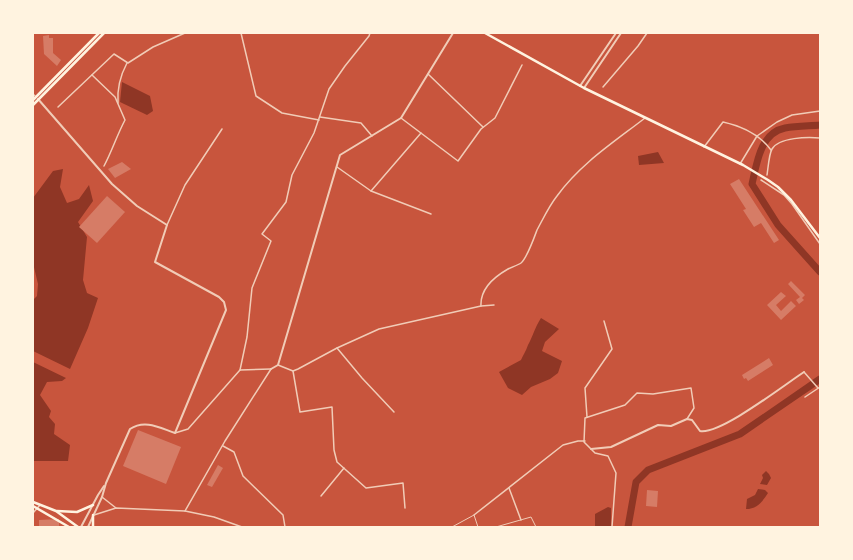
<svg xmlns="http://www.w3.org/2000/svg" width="853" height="560" font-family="'IBM Plex Sans',sans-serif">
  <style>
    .water { fill: #8f3625 }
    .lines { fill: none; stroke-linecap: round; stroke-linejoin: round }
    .river { stroke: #8f3625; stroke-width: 7 }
    .building { fill: #d67c66 }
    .service { stroke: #f1ccb7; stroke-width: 1 }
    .minor { stroke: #f1ccb7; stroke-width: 1.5 }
    .tertiary { stroke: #f1ccb7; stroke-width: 2 }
    .secondary { stroke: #fff3e0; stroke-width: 2.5 }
  </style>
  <rect width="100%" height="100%" fill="#c8553d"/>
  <g class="water">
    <path d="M122 82 150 96 153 111 147 115 120 102Z"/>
    <path d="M658 152 664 163 639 165 638 156Z"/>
    <path d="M63 169 60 187 67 203 79 199 89 185 93 201 78 222 87 237 83 280 87 293 98 298 88 328 70 369 33 351V300L37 296 38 284 33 263V198L53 171Z"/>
    <path d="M541 318 559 329 545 342 542 351 562 361 558 373 550 379 531 387 522 395 508 388 499 372 521 360C523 355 526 351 528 345 533 336 535 327 541 318Z"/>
    <path d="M33 362 66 378 62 381 47 382 40 395 51 411 49 417 55 424 54 434 70 445 68 461H33Z"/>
    <path d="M766 471 769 474 771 478 767 485 760 484 763 478 762 475Z"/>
    <path d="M758 489 765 490 768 493C763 501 757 509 746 509L747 499 755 495Z"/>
    <path d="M608 507 611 508V527H595V514Z"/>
  </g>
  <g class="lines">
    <g class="river">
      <path d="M820 125C809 126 797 126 785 128 760 133 757 163 752 184L778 225 820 272"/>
      <path d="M628 527 636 482 648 470 740 434 820 379"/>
    </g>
  </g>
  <g class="building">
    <path d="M49 35V38H53V53L61 60 57 66 44 54 43 36Z"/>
    <path d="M122 162 131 169 115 178 108 169Z"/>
    <path d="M739 179 779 240 774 243 761 223 754 227 743 210 746 209 730 184Z"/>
    <path d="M107 196 125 212 97 243 79 227Z"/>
    <path d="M791 281 805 295 802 298 804 300 799 304 796 300 800 297 788 284Z"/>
    <path d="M781 292 786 296 776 305 781 311 791 301 796 306 781 320 767 305Z"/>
    <path d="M769 358 773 365 748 381 746 378 744 379 742 375Z"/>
    <path d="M138 430 181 447 166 484 123 466Z"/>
    <path d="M218 465 223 468 212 487 207 485Z"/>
    <path d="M647 490 658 491 657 507 646 506Z"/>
    <path d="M59 519V527H39V520Z"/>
  </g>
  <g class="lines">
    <g class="service">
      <path d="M452 527 474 515 478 527"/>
      <path d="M496 527 531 517 536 527"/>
    </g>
    <g class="minor">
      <path d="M241 33 256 96 282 113 319 120"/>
      <path d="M428 74 483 127"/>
      <path d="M92 75 115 97 125 120C117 135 112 151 104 166"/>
      <path d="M603 87 638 46 647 33"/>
      <path d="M33 94 36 97"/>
      <path d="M118 103C117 88 120 76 127 63"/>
      <path d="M58 107 114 54 128 63 153 47 185 33"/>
      <path d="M320 117 361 123 372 136"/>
      <path d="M401 118 458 161 481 129 495 118 522 65"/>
      <path d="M704 147 723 122C741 126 760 135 771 150"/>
      <path d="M740 164 757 136 777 122 792 115 820 111"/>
      <path d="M337 167 371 191 431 214"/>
      <path d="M767 175C768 169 769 154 772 149 779 137 808 137 820 138"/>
      <path d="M761 180 784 195 792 204 820 244"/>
      <path d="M371 191 421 133"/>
      <path d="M167 225 185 185 222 129"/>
      <path d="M481 306C480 289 494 277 508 269 512 267 518 265 521 263 527 258 534 238 537 230 543 219 549 206 557 196 580 164 614 142 645 118"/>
      <path d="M337 348 362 378 394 412"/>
      <path d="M278 365 293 371 298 369 337 348 379 329 481 306 494 305"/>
      <path d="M240 370 247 337 252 288 271 241 262 234 286 202 292 175 314 133 329 89 345 66 369 36 370 33"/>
      <path d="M293 371 300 412 332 407 334 450 337 462 366 488 403 483 405 508"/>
      <path d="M804 372 818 388"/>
      <path d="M805 397 820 387"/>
      <path d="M587 417 585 388 612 349 604 321"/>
      <path d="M175 433 188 429 240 370 271 369"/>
      <path d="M223 446 234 452 243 476 283 515 285 527"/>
      <path d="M509 488 521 520"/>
      <path d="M321 496 344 468"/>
      <path d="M102 497 116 508"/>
      <path d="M185 511 225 441 271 369"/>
      <path d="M33 513 40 505"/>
      <path d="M94 515 116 508 185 511 214 517 242 527"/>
      <path d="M474 515 563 445 578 441H585"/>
      <path d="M612 527 616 473 608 456 595 453 584 442 585 418 625 405 637 393 653 394 691 388 694 408 687 419"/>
    </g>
    <g class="tertiary">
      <path d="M580 86 616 33"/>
      <path d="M584 88 621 33"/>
      <path d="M38 99 112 184 137 206 167 225 155 262 219 297 224 302 226 310 175 433C160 428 145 419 130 429L106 483 102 497 88 527"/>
      <path d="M271 369 278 365 340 155 401 118 453 33"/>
      <path d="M591 449 611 447 658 425 671 426 687 419 692 420 700 431C720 435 784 385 804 372"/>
      <path d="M81 527 98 495 104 486"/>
    </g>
    <g class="secondary">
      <path d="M485 33 584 88 743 165 768 180 778 187 791 200 820 238"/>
      <path d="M33 100 99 33"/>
      <path d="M33 105 104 33"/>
      <path d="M33 502 56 511 78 527"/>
      <path d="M33 506 69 527"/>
      <path d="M57 511 77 512 93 505"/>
      <path d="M93 527V515"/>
    </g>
  </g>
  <rect width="853" height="560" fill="none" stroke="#fff3e0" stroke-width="68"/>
</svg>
